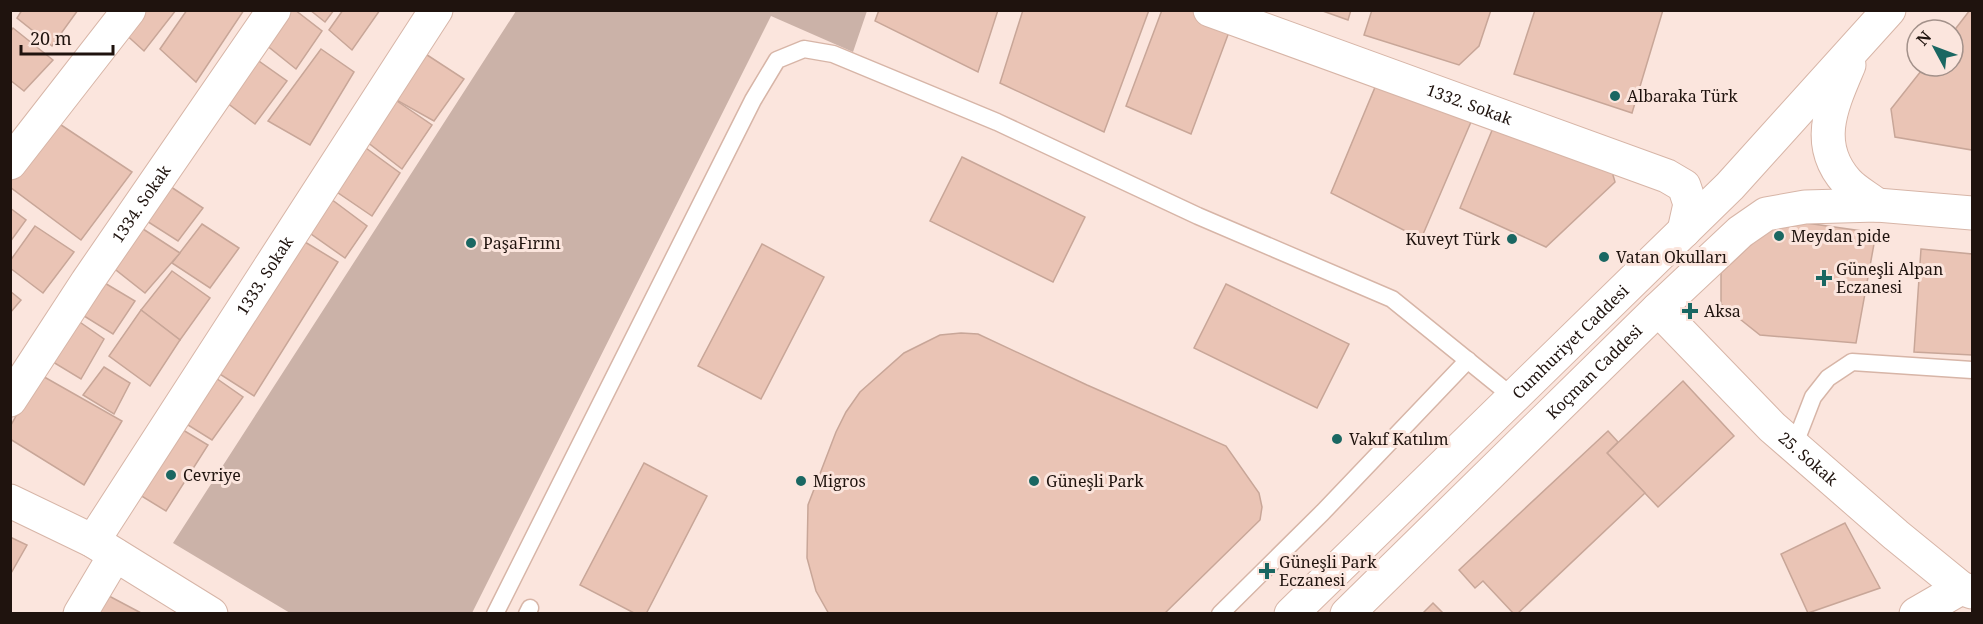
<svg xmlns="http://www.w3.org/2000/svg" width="1983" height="624" font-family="'Noto Serif',serif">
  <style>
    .green { fill: #cbb2a8 }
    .building { fill: #eac4b5; stroke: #c8a698; stroke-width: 1.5 }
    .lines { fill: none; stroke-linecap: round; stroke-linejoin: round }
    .lane-casing { stroke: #d7b5a7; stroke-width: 19 }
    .street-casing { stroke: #d7b5a7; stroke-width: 35 }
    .secondary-casing { stroke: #d7b5a7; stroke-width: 35 }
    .lane { stroke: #fff; stroke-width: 16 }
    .street { stroke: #fff; stroke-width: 33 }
    .secondary { stroke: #fff; stroke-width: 33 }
    .poi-dot { fill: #1a6762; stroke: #fbe5dd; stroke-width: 2 }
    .labels { text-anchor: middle; stroke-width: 6; stroke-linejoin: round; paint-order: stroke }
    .poi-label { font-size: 16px; fill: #1f130e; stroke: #fbe5dd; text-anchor: start }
    .street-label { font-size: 16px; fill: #1f130e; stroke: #fbe5dd }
  </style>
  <rect width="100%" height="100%" fill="#fbe5dd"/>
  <path class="green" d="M516 11H867L853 52 771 16 472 613H290L173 543Z"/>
  <g class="building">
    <path d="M22 10H78L52 46 17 18Z"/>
    <path d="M139 10H176L144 51 122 31Z"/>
    <path d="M187 10H244L196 82 160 49Z"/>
    <path d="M287 10H295L322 31 296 69 265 44Z"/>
    <path d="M310 10H334L325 22Z"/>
    <path d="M343 10H380L352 50 329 30Z"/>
    <path d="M879 10H998L978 72 875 21Z"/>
    <path d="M1023 10H1149L1104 132 1000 83Z"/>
    <path d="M1162 10H1190L1232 24 1191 134 1126 106Z"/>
    <path d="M1320 10H1351L1348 20Z"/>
    <path d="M1372 10H1491L1479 46 1459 65 1364 35Z"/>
    <path d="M1535 10H1663L1632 113 1514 74Z"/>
    <path d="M1970 10H1972V150L1895 137 1891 109 1925 66H1953V32Z"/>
    <path d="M13 28 53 60 24 91 10 80V32Z"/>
    <path d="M321 49 354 72 310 145 268 121Z"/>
    <path d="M421 51 464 79 434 121 391 97Z"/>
    <path d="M253 57 287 81 255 124 222 99Z"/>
    <path d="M1376 85 1474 115 1421 239 1331 193Z"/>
    <path d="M391 97 432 125 402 169 362 138Z"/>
    <path d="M52 119 132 172 81 240 10 187V171Z"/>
    <path d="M1493 128 1611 168 1615 182 1546 247 1460 208Z"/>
    <path d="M359 143 400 173 372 216 331 188Z"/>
    <path d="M962 157 1085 217 1053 282 930 221Z"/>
    <path d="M165 183 203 208 178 241 142 218Z"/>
    <path d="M327 196 367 226 345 258 304 229Z"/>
    <path d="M10 208 26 220 10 242Z"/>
    <path d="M1778 219 1876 233 1856 343 1760 335 1721 304V273Z"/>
    <path d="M202 224 239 248 210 288 172 263Z"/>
    <path d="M35 226 74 252 43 293 10 268V261Z"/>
    <path d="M140 227 180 253 145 293 111 266Z"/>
    <path d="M300 239 338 262 254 396 215 371Z"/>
    <path d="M762 244 824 277 761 399 698 366Z"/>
    <path d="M1921 249 1972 254V355L1914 352Z"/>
    <path d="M172 271 210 298 180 340 141 310Z"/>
    <path d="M98 279 135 301 113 334 76 311Z"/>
    <path d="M1226 284 1349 344 1317 408 1194 348Z"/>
    <path d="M10 291 21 300 10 313Z"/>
    <path d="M141 310 180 340 150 386 109 356Z"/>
    <path d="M74 318 104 339 81 379 48 359Z"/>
    <path d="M961 333 978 334 1087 385 1226 446 1259 493 1262 507 1260 520 1164 614H829L816 591 807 558 808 505 836 432 846 412 860 392 904 353 940 335Z"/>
    <path d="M104 367 130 383 114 414 83 395Z"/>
    <path d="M39 374 122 421 84 485 10 439V427Z"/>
    <path d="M213 376 243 397 212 440 180 420Z"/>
    <path d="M1683 381 1734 436 1658 507 1607 453Z"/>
    <path d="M178 427 208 445 166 511 135 492Z"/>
    <path d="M1608 431 1618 442 1607 453 1645 493 1517 614H1514L1483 581 1475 588 1459 570Z"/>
    <path d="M644 463 707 496 646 614H636L580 585Z"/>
    <path d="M1845 523 1880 588 1808 613 1781 554Z"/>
    <path d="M10 537 27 545 10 575Z"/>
    <path d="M109 596 143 614H97Z"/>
    <path d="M1433 603 1444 614H1422Z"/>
  </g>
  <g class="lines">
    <defs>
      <g id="lane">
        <path d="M1794 446 1813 397 1828 378 1852 362 1972 370"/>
        <path d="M495 614 753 100 777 60 804 49 833 54 997 122 1198 216 1392 299 1513 397"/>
        <path d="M527 614 530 608"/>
        <path d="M1220 614 1323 512 1468 360"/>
      </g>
      <g id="street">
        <path id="s1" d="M1210 10 1667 176 1684 186 1690 204 1684 231"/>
        <path d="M10 163 129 10"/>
        <path id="s2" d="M1658 309 1772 427 1896 535 1961 588 1972 592"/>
        <path id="s3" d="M10 400 87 282 274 10"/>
        <path id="s4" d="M93 541 436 10"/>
        <path d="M80 614 115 555"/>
        <path d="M1916 614 1961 588"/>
      </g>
      <g id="secondary">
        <path d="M1849 65C1832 105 1813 144 1847 182 1855 191 1867 197 1877 205"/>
        <path d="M10 501 93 541 211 614"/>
        <path id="s5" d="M1291 614 1730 186 1889 10"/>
        <path id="s6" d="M1347 614 1658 309 1740 232 1766 214 1805 207 1877 205 1972 213"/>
      </g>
    </defs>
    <use href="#lane" class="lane-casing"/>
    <use href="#street" class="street-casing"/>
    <use href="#secondary" class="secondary-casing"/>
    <use href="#lane" class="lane"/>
    <use href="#street" class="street"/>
    <use href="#secondary" class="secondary"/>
  </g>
  <g class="poi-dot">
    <circle cx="1615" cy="96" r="6"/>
    <circle cx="1779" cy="236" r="6"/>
    <circle cx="1512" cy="239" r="6"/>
    <circle cx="471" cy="243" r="6"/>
    <circle cx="1604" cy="257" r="6"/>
    <path d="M1821 269h6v6h6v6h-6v6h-6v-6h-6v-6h6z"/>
    <path d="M1687 302h6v6h6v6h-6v6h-6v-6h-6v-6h6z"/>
    <circle cx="1337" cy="439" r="6"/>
    <circle cx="171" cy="475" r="6"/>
    <circle cx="801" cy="481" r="6"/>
    <circle cx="1034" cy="481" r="6"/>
    <path d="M1264 562h6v6h6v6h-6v6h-6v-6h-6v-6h6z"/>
  </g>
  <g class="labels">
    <g class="poi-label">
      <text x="1627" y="102">Albaraka Türk</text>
      <text x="1791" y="242">Meydan pide</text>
      <text x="1500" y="245" text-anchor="end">Kuveyt Türk</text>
      <text x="483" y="249">PaşaFırını</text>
      <text x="1616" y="263">Vatan Okulları</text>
      <text x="1836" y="275">Güneşli Alpan<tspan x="1836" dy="18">Eczanesi</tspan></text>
      <text x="1704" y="317">Aksa</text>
      <text x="1349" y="445">Vakıf Katılım</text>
      <text x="183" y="481">Cevriye</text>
      <text x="813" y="487">Migros</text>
      <text x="1046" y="487">Güneşli Park</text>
      <text x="1279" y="568">Güneşli Park<tspan x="1279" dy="18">Eczanesi</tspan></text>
    </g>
    <g class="street-label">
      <text dy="6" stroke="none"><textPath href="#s1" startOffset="276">1332. Sokak</textPath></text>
      <text dy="6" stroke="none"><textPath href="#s3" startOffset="236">1334. Sokak</textPath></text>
      <text dy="6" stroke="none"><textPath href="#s4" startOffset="316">1333. Sokak</textPath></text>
      <text dy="6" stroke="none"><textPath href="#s5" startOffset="390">Cumhuriyet Caddesi</textPath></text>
      <text dy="6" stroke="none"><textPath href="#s6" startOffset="346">Koçman Caddesi</textPath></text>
      <text dy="6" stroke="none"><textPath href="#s2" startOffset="212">25. Sokak</textPath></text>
    </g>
  </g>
  <rect width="1983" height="624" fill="none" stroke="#1f130e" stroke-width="24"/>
  <g transform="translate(1935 48) rotate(311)"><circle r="28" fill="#fbe5dd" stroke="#a3918a" stroke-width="1.5"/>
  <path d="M0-4.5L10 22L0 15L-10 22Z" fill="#1a6762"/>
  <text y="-9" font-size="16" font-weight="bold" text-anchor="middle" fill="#1f130e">N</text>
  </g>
  <path d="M21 45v9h92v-9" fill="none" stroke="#1f130e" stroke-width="3"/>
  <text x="30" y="45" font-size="18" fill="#1f130e" stroke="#fbe5dd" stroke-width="4.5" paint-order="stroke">20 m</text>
</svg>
